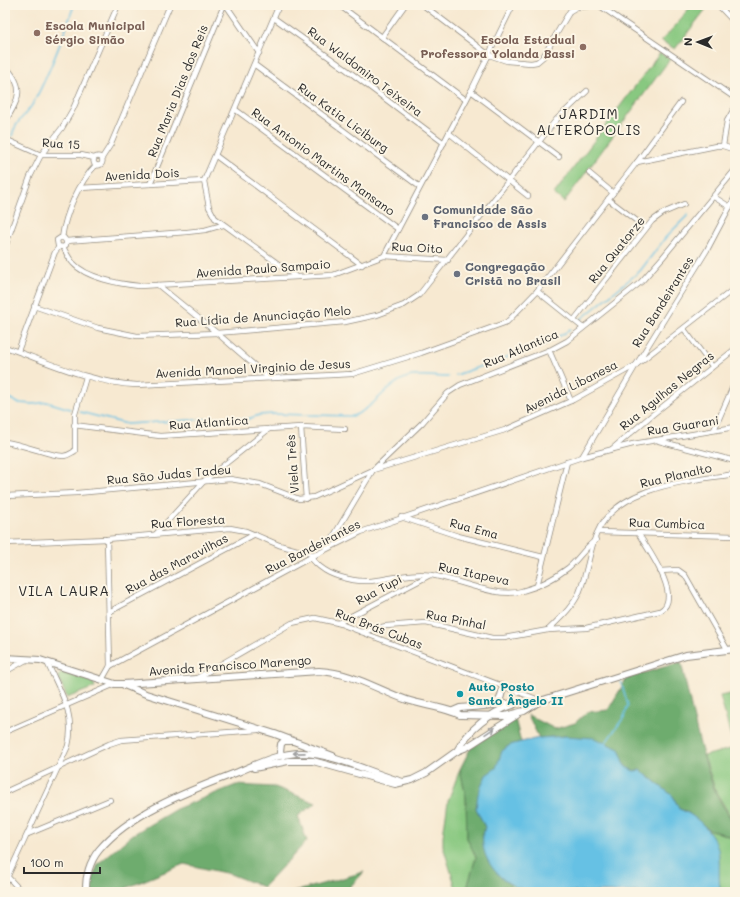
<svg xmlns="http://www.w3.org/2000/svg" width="740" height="897" font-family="Mali,sans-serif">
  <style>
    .green { fill: #88c880; stroke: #5a7a56 }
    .forest { fill: #6eac6e; stroke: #4c6c4c }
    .water { fill: #66c1e4; stroke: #487688 }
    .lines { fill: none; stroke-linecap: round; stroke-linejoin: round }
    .stream { stroke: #66c1e4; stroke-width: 1.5 }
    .minor-casing { stroke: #918a7e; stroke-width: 6 }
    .secondary-casing { stroke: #918a7e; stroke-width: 8 }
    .minor { stroke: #fff; stroke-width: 4.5 }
    .secondary { stroke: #fff; stroke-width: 6 }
    .oneway { stroke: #a0a0a0 }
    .education-dot { fill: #8d6e63; stroke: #fcf5e5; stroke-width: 1.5 }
    .worship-dot { fill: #6b7280; stroke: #fcf5e5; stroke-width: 1.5 }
    .culture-dot { fill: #0f9aa8; stroke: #fcf5e5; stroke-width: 1.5 }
    .labels { text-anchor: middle; stroke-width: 4; stroke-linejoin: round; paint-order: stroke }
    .education-label { font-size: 12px; font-weight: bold; fill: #785e54; stroke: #fcf5e5; text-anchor: start }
    .street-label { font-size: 12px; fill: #2b2b2b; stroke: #fcf5e5 }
    .worship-label { font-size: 12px; font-weight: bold; fill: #5b616d; stroke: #fcf5e5; text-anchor: start }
    .culture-label { font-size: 12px; font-weight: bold; fill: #0d838f; stroke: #fcf5e5; text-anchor: start }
    .quarter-label { font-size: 14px; letter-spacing: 1px; fill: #2b2b2b; stroke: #fcf5e5 }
  </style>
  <rect width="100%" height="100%" fill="#fcf5e5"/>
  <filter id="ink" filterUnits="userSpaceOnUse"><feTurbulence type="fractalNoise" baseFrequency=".025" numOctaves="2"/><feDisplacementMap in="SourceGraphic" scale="8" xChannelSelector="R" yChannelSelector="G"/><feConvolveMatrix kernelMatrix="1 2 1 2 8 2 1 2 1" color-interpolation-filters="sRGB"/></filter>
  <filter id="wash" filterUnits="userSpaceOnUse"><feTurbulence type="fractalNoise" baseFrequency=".012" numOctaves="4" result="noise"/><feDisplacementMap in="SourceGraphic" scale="16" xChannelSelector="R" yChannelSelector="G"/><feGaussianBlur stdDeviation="0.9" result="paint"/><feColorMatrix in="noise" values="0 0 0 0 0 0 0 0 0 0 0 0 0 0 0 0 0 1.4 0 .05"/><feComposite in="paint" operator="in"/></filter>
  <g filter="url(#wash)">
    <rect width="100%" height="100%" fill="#f7e9d1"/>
    <g class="green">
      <path d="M688 5H709L675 49 661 41 678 23 690 7Z"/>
      <path d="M660 53 670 59 564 202 554 194Z"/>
      <path d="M62 672 93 682 95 687 67 698 58 676Z"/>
      <path d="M735 693V824L716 792 704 756 734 748 720 696Z"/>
      <path d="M460 769 466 797 467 838 476 857 466 892H457L443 846V836L448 801Z"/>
      <path d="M708 829 731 837 735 835V892H721L718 880 719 856Z"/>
      <path d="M510 883 516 887 537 892H508Z"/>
    </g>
    <g class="forest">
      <path d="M681 662C691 705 699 750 715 791 721 806 735 819 735 835L732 837 708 829 686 811 679 809 673 796 640 770 634 771 626 767 618 749 566 736 539 738 528 715 555 729 575 723 587 712 608 710 627 678Z"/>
      <path d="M515 719 521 742C495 748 507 753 496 768 494 771 489 773 486 775L476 808 485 827 482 836 502 878 510 883 508 892H466L476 857 467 838 466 797 460 769 470 749 486 737Z"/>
      <path d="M236 785 275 787 316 803 298 816 307 841 263 887 230 874 184 864 126 888V892H93L91 884 98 864 132 835 176 809Z"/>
      <path d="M364 872 345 892H294Z"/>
    </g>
    <path class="water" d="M566 736 594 738 619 749 626 767 634 771 640 770 673 796 679 809C697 815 719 837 719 857 720 870 718 880 721 892H537C531 890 523 890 516 887 494 877 476 851 485 827L476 808 478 794 486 775 496 768 502 751 510 745 521 742 539 738Z"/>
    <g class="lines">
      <g class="stream">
        <path d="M12 136C14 122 29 113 35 100 51 69 63 38 74 5"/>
        <path d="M581 319 640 271 666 237 688 215"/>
        <path d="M456 375 545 344 570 330"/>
        <path d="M5 396 18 403 33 404 47 402 70 409"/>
        <path d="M80 412 127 424 222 418 248 419 259 415 273 414 353 416C375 408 386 384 408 377 417 374 438 377 448 377"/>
        <path d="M604 745 624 717 628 705 621 682"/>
      </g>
    </g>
  </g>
  <g filter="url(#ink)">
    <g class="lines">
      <defs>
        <g id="minor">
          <path d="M226 5 259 53"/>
          <path d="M279 5 204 181 209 207 215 218 295 276"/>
          <path d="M339 5 466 100"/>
          <path d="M423 5 489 55 507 61 531 63 537 62 543 57 564 21 570 11 577 7"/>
          <path d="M570 5 577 7 602 5"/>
          <path d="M718 5 735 23"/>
          <path d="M735 5V6"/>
          <path d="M600 6 735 98"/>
          <path d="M274 18 347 70 444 143"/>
          <path d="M382 37 405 5"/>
          <path d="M255 65 420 187"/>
          <path d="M5 66C26 88 19 98 5 122"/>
          <path d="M471 91 559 157"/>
          <path d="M236 110 398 229"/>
          <path d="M449 133 528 196"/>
          <path d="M5 139 41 155H81L94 158"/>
          <path d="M723 146 727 121 735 107"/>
          <path d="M216 156 362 265"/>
          <circle cx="98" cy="161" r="4.5"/>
          <path d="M102 158 111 144 170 5"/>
          <path d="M637 162 716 146H723L735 150"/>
          <path d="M589 173 613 193"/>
          <path d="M150 184 224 5"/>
          <path d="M80 188 204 181"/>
          <path d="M714 197 730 207"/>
          <path d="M608 199 646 228"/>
          <path d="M62 238C65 214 79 182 96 165"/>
          <path d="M66 241 187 232 205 230 223 225"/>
          <path d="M5 247 30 177 41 155 62 128 73 109 118 5"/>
          <path d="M63 247 66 245V241L64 238H60L57 240 58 246 63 247C66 252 69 259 73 263 86 278 120 284 139 286L333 275 384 256 471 91 513 5"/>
          <path d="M384 256 448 260"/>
          <path d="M158 285 217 333 269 378"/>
          <path d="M537 291 582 327"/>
          <path d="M34 306 98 328 137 336 217 333 345 322 377 315 404 305 419 295 556 120 587 91"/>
          <path d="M574 320 652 221 663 213 684 204"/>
          <path d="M684 329 712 366"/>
          <path d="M5 347C48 362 90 383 137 385L352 374 421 353 507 322 537 291 637 162 681 102"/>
          <path d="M549 350 571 401"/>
          <path d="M18 351 55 252 59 247"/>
          <path d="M74 425 160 436 301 427 345 429"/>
          <path d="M301 427 306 499"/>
          <path d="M714 430 735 382"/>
          <path d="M659 441 735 461"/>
          <path d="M5 442C22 444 50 456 63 456 68 456 71 453 75 451V414L86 377"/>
          <path d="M612 449 652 415 735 349"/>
          <path d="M582 457 636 365 707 250 735 197"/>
          <path d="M5 496 77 493 230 479 260 484 299 499 314 497 373 470 505 430 573 400 636 365 735 288"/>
          <path d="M401 517 458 536 543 557"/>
          <path d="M598 532 735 536"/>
          <path d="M156 534 205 480 269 429"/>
          <path d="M5 543 107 539 230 528 246 531 279 545 315 555"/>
          <path d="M326 549 373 470 422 423 448 393 460 385 552 349 567 341 641 282 663 257 735 170"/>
          <path d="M311 558C323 572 334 576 353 580 378 585 404 571 431 575 457 579 497 599 522 591 538 587 555 578 568 568 578 560 585 547 596 540"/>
          <path d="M660 571 678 570 685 575 727 649"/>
          <path d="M537 586 567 462"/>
          <path d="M109 612 255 534"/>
          <path d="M338 623 430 575"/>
          <path d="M548 630C559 619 572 608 579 593 587 574 589 553 596 535 616 485 690 481 735 474"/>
          <path d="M361 632 386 626 426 623 492 638H504L548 630 586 628 660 611C684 598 647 548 638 533"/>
          <path d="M110 666 315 555 361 532 582 457 633 444 735 427"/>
          <path d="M5 672 26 660"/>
          <path d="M197 678 292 623 315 618 338 623 539 700"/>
          <path d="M102 680 110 666 107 539"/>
          <path d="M5 732 115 684"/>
          <path d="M5 792 109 744 121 740 258 730"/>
          <path d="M28 834 110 800"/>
          <path d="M6 875 22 892"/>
          <path d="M5 882 68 746C76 713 60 692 47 662"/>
        </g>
        <g id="secondary">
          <path d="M5 658 40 660 115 684H123L319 671C354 673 375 689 407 700 422 705 447 708 460 715L505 716 524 711 540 701"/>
          <path d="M124 685 146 694 275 734 333 756"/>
          <path d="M495 705 500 699 503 688"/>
          <path d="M453 711 460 708 540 701 686 655 735 649"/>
          <path d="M457 751C468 730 491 712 513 705"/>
          <path d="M283 756 280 752 281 744 284 741H291"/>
          <path d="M254 768 288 761H313L395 784 412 780 426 773 457 751 467 747 517 715"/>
          <path d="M86 892C85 877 90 861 99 850 130 812 194 789 238 772 259 763 279 753 302 753 336 754 370 773 403 782"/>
        </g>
      </defs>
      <use href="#minor" class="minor-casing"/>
      <use href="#secondary" class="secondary-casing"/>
      <use href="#minor" class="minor"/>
      <use href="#secondary" class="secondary"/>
    </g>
    <defs><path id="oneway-shaft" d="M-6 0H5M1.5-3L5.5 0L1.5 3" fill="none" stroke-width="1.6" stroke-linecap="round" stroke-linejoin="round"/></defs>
    <g class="oneway">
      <use href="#oneway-shaft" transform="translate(490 731) rotate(-34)"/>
      <use href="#oneway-shaft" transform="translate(299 753) rotate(179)"/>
    </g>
  </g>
  <g class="education-dot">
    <circle cx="37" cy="33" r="4"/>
    <circle cx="583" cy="47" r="4"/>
  </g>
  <g class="worship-dot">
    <circle cx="425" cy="217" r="4"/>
    <circle cx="457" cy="274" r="4"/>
  </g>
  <circle class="culture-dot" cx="460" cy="694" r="4"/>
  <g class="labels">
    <g class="education-label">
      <text x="45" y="30">Escola Municipal<tspan x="45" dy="14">Sérgio Simão</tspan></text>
      <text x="575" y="44" text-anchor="end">Escola Estadual<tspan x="575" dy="14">Professora Yolanda Bassi</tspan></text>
    </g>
    <g class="street-label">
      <text transform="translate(365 72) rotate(37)" y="4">Rua Waldomiro Teixeira</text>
      <text transform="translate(178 91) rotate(-68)" y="4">Rua Maria Dias dos Reis</text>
      <text transform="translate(343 118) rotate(36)" y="4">Rua Katia Liciburg</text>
      <text transform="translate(61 144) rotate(4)" y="4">Rua 15</text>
      <text transform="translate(323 162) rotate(36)" y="4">Rua Antonio Martins Mansano</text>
      <text transform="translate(142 175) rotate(-3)" y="4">Avenida Dois</text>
      <text transform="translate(417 248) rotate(3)" y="4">Rua Oito</text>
      <text transform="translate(617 250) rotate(-51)" y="4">Rua Quatorze</text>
      <text transform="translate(263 269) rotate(-4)" y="4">Avenida Paulo Sampaio</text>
      <text transform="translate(663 302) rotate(-58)" y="4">Rua Bandeirantes</text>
      <text transform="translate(263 317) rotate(-4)" y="4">Rua Lídia de Anunciação Melo</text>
      <text transform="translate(521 349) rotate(-23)" y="4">Rua Atlantica</text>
      <text transform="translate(253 369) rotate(-3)" y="4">Avenida Manoel Virginio de Jesus</text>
      <text transform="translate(571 387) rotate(-27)" y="4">Avenida Libanesa</text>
      <text transform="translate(667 391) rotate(-39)" y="4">Rua Agulhas Negras</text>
      <text transform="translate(209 423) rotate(-4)" y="4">Rua Atlantica</text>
      <text transform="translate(683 426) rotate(-9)" y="4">Rua Guarani</text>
      <text transform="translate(293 464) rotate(-94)" y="4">Viela Três</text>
      <text transform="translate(169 475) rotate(-5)" y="4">Rua São Judas Tadeu</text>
      <text transform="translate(676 476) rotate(-13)" y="4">Rua Planalto</text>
      <text transform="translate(188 522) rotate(-4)" y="4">Rua Floresta</text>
      <text transform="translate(667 524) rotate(2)" y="4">Rua Cumbica</text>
      <text transform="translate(474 529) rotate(15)" y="4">Rua Ema</text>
      <text transform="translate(313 547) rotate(-27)" y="4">Rua Bandeirantes</text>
      <text transform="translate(177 564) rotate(-28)" y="4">Rua das Maravilhas</text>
      <text transform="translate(474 574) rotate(12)" y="4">Rua Itapeva</text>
      <text transform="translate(379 590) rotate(-28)" y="4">Rua Tupi</text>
      <text transform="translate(456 620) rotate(11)" y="4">Rua Pinhal</text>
      <text transform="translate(379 629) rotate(21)" y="4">Rua Brás Cubas</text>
      <text transform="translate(230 666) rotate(-4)" y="4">Avenida Francisco Marengo</text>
    </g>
    <g class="worship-label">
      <text x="433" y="214">Comunidade São<tspan x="433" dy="14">Francisco de Assis</tspan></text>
      <text x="465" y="271">Congregação<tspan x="465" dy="14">Cristã no Brasil</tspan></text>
    </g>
    <g class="culture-label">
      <text x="468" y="691">Auto Posto<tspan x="468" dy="14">Santo Ângelo II</tspan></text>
    </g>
    <g class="quarter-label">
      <text x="589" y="119">JARDIM<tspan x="589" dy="16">ALTERÓPOLIS</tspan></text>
      <text x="64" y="596">VILA LAURA</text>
    </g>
  </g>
  <rect width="740" height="897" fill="none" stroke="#fcf5e5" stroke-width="20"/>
  <g transform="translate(698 42) rotate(271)" stroke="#fcf5e5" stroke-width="3" paint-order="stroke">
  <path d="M0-3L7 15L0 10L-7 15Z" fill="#2b2b2b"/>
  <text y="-6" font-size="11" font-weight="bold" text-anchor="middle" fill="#2b2b2b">N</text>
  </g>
  <path d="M24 867v6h76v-6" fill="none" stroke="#2b2b2b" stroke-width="2"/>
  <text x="30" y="867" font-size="12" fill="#2b2b2b" stroke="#fcf5e5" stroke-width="3" paint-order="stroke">100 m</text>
</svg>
